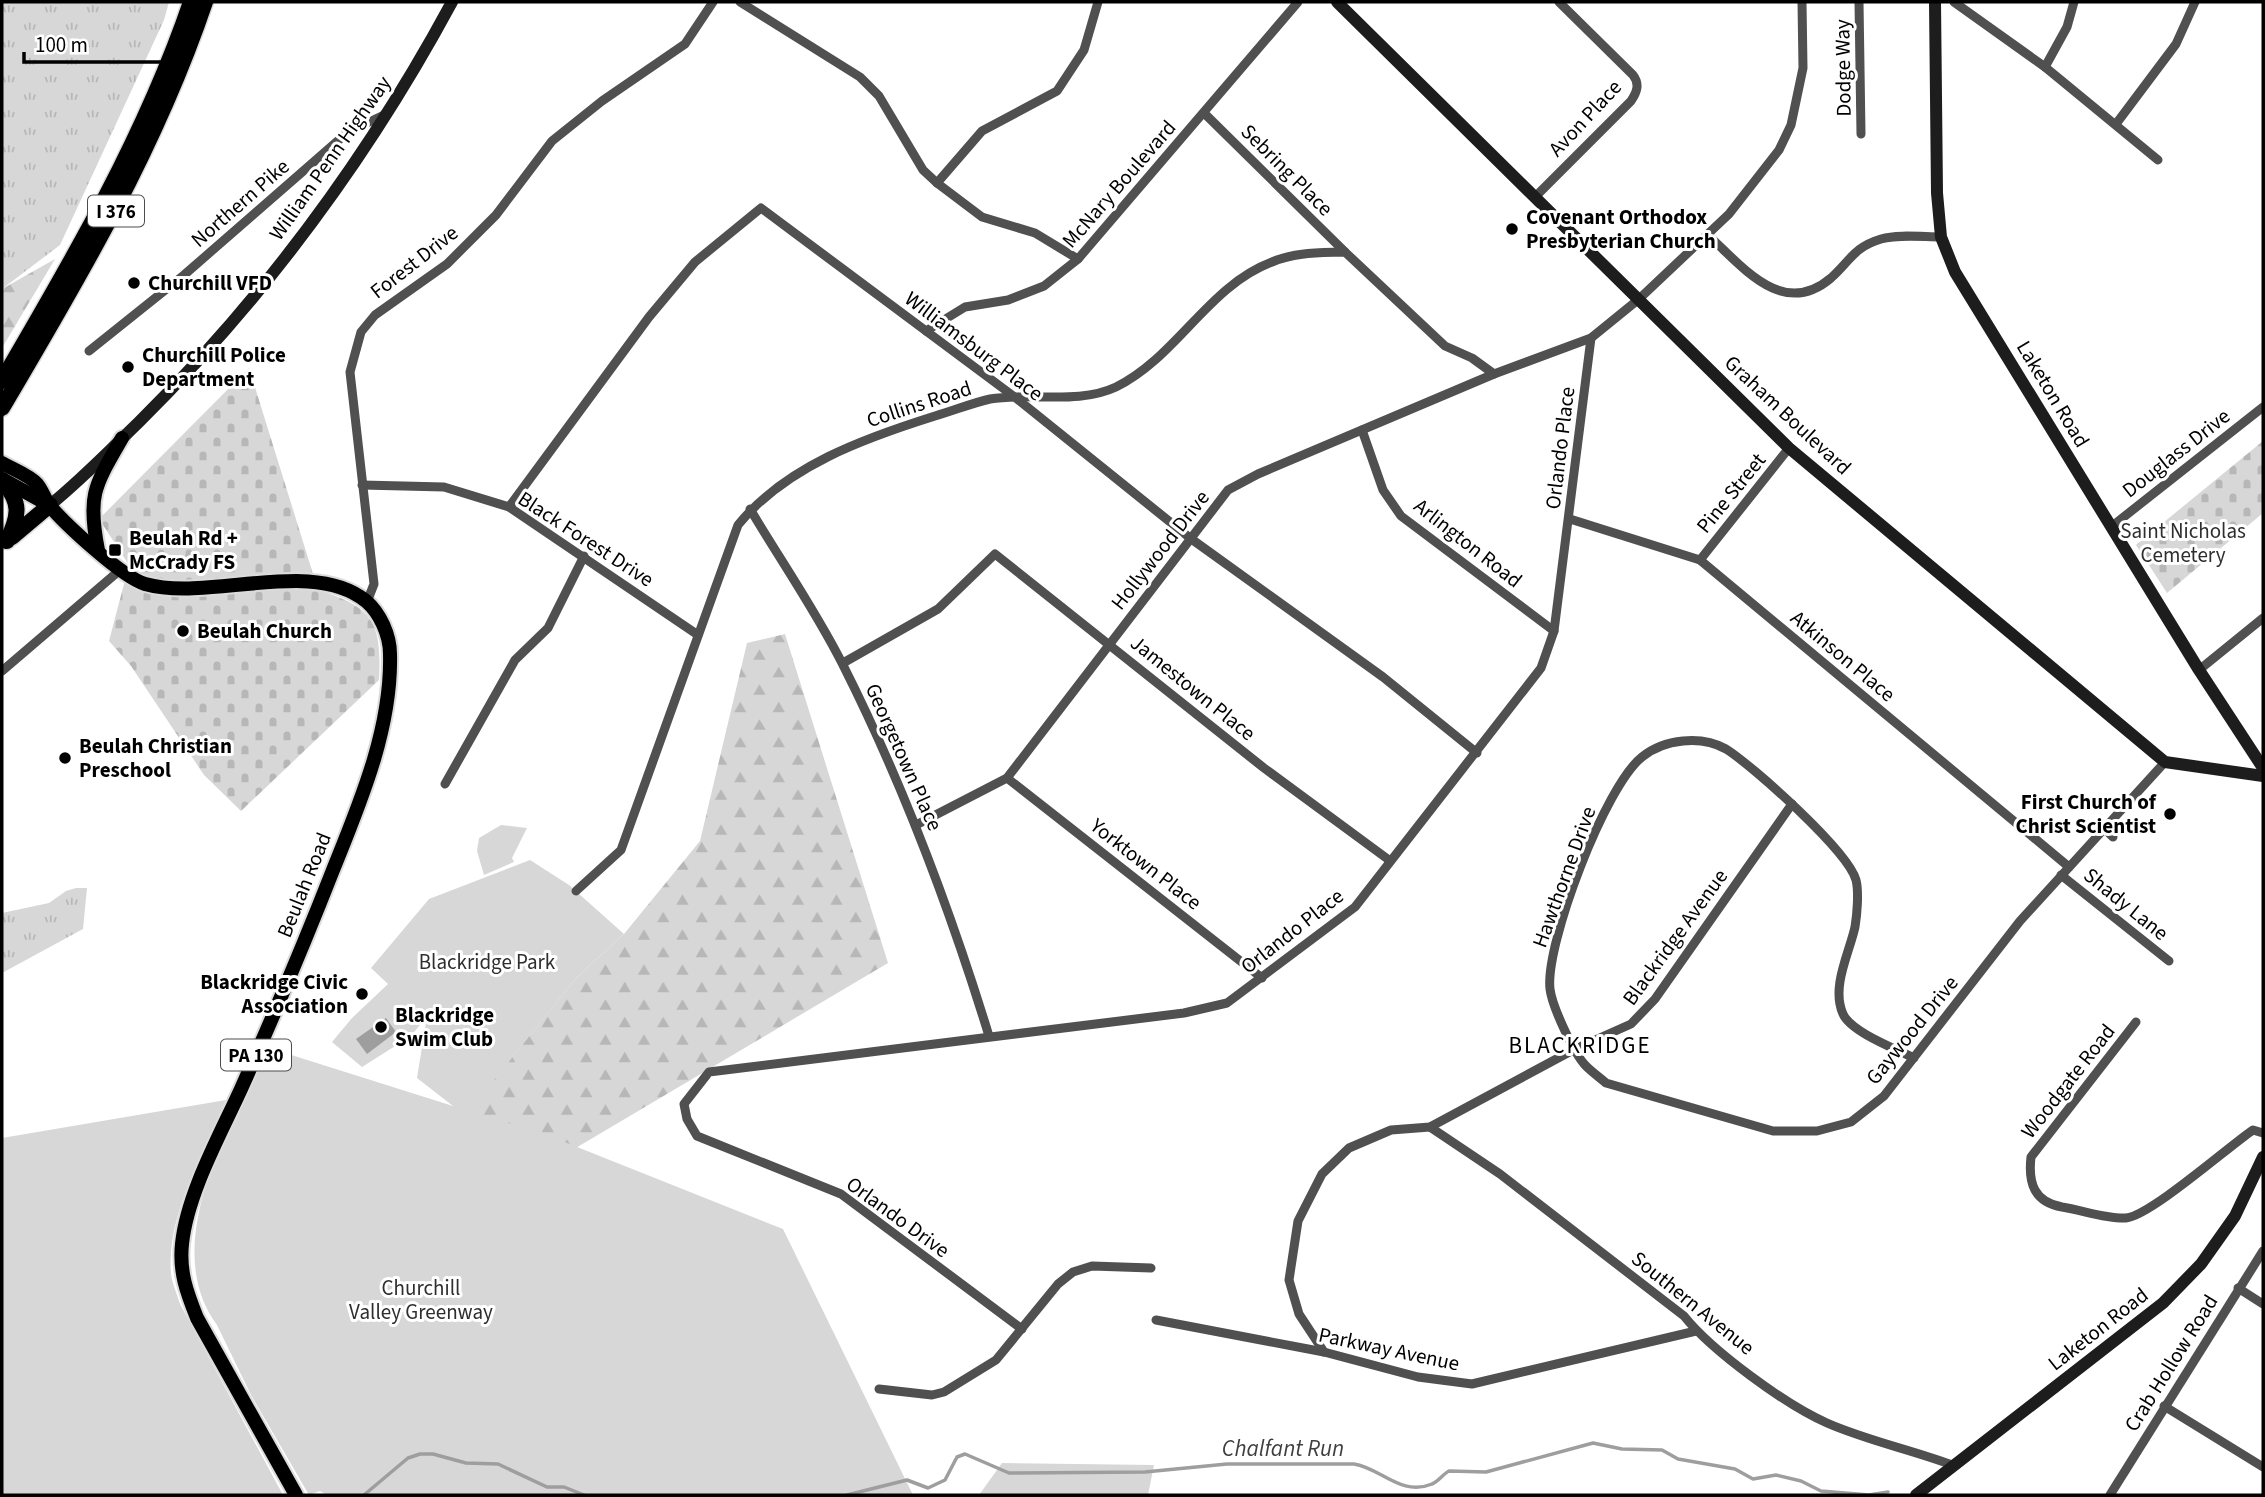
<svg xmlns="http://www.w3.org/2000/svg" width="2265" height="1497" font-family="'Source Sans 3',sans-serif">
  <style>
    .grass { fill: url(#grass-tufts) }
    .forest { fill: url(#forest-firs) }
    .cemetery { fill: url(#cemetery-stones) }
    .green { fill: #d7d7d7 }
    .water { fill: #9e9e9e }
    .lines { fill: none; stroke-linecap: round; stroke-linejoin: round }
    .stream { stroke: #9e9e9e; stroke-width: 3.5 }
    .primary-casing { stroke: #dbdbdb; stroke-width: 18 }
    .highway-casing { stroke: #dbdbdb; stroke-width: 19 }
    .street { stroke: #505050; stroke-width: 9 }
    .secondary { stroke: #1d1d1d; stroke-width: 12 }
    .primary { stroke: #000; stroke-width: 14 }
    .highway { stroke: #000; stroke-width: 16 }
    .poi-dot { fill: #000; stroke: #fff; stroke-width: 2.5 }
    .labels { text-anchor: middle; stroke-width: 6; stroke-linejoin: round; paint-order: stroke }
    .shield { fill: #fff; stroke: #4c4c4c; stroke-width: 2 }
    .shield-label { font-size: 19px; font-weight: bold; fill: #000 }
    .street-label { font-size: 21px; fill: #000; stroke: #fff }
    .poi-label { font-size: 21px; font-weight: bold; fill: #000; stroke: #fff; text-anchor: start }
    .park-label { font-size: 21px; fill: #2e2e2e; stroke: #fff }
    .neighbourhood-label { font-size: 23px; letter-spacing: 2px; fill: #000; stroke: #fff }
    .water-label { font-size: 23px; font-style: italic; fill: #3f3f3f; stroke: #fff }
  </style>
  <defs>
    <pattern id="grass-tufts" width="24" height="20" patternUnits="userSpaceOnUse" patternTransform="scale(1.75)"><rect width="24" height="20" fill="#d7d7d7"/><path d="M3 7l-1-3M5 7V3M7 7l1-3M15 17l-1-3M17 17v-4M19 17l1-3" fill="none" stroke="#b7b7b7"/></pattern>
    <pattern id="forest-firs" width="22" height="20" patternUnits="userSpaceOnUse" patternTransform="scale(1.75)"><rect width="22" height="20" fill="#d7d7d7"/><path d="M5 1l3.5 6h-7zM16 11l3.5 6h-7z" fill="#b7b7b7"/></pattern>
    <pattern id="cemetery-stones" width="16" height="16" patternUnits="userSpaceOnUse" patternTransform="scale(1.75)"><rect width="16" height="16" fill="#d7d7d7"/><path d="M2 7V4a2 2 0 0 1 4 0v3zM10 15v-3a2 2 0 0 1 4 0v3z" fill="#b7b7b7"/></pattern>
  </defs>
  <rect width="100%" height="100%" fill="#fff"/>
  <g class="grass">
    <path d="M2 2H169L164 20 60 245 2 289Z"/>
    <path d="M76 888H87L83 929 2 973V913L49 903 66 891Z"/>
  </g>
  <g class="forest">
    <path d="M55 259 2 348V289Z"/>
    <path d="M785 634 888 963 542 1168 466 1114 577 977 624 934 700 841 747 643Z"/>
  </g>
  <g class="cemetery">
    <path d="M249 368 318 590C373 607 382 622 379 680L241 811 204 775 131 666 109 641 129 565 99 519Z"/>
    <path d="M2263 441V513L2167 593 2136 545Z"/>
  </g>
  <g class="green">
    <path d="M501 825 527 828 512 858 514 862 484 875 477 851 479 838Z"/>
    <path d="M530 860 569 885 624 934 577 977 469 1111 547 1135 783 1229 913 1495H327L320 1491 309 1495 251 1395 217 1325C157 1243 232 1126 266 1047L453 1106 417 1078 427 1016 411 1036 362 1067 332 1042 352 1018 388 984 371 968 429 899Z"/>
    <path d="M226 1100C204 1149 166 1218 171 1273 172 1283 177 1294 180 1304L283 1495H2V1138Z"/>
    <path d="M1002 1463 1154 1465 1148 1495H979Z"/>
  </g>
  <path class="water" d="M386 1018 396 1032 367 1054 356 1039Z"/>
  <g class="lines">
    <g class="stream">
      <path d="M364 1495 408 1458 420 1454H433L466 1463 498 1464 547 1487H564L584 1495"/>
      <path d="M847 1495 907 1480 928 1488 945 1480 957 1457 965 1454 1009 1473 1145 1472 1227 1464H1354C1381 1468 1401 1497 1432 1484 1438 1482 1443 1474 1449 1471L1486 1472 1593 1443 1622 1449 1662 1450 1678 1459 1735 1469 1753 1479 1776 1475 1801 1481 1821 1491 1869 1495 1888 1492"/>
    </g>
    <defs>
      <g id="primary">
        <path d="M2 463C12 469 29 475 37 484 42 490 45 499 49 505 65 524 122 577 145 584 209 602 312 557 366 601 380 613 390 635 390 654 392 728 360 803 333 870 304 944 273 1017 241 1089 220 1135 187 1194 182 1244 179 1272 187 1293 197 1318L296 1495"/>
        <path d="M2 479 49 505"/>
        <path d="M98 550C87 495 95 485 122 438"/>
      </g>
      <g id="highway">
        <path d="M2 381C74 258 145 137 191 2"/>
        <path d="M2 408C80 276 156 147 205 2"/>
        <path d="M2 480C21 502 20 515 7 541"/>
        <path d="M12 537 50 505"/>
      </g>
    </defs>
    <use href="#primary" class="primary-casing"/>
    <use href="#highway" class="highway-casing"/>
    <g class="street">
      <path d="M740 2 860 77 879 96 923 170 937 183 982 217 1035 233 1078 259"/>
      <path d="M1859 2 1861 134"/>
      <path d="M1954 2 2045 67 2158 160"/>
      <path d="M2045 67 2067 27 2074 2"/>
      <path d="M1204 113 1345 252"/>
      <path d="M2116 124 2176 44 2195 2"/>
      <path d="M937 183 982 131 1057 91 1084 50 1098 2"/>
      <path d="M1535 197 1631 101C1637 92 1640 84 1633 75L1559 2"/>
      <path d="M1709 236C1743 267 1783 319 1831 278 1850 261 1854 247 1881 239 1898 234 1923 237 1941 237"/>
      <path d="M926 331 965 307 1008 300 1044 286 1078 259 1298 2"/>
      <path d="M89 351 184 275 348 132 384 115"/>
      <path d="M1362 430 1383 490 1401 516 1554 631"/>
      <path d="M362 485 444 487 509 507 698 635"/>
      <path d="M509 507 649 317 695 262 761 208 1016 398 1190 538 1383 677 1477 753"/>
      <path d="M750 509C781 561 816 611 843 665 903 784 950 909 989 1036"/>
      <path d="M1570 519 1700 560 2069 867"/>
      <path d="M2111 527 2263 407"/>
      <path d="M1700 560 1789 448"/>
      <path d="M367 602 374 584 350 372 361 332 375 315 447 264 496 215 552 141 602 101 685 44 713 2"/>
      <path d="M843 663 938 609 995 554 1264 768 1389 860"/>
      <path d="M2199 670 2263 618"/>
      <path d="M2 671 120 570"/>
      <path d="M1007 778 1262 978"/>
      <path d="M445 784 515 660 548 628 584 556"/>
      <path d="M916 825 1007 778 1228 490 1258 474 1494 374 1591 338 1639 299 1729 214 1779 150 1791 125 1803 68 1802 2"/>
      <path d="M2104 828 2113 837"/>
      <path d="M2061 875 2169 961"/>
      <path d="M576 891 621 850 738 525C786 466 865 438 935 416 953 411 972 403 990 399 1031 392 1078 405 1116 387 1177 357 1208 286 1272 262 1295 252 1320 253 1345 252L1445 346 1472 358 1494 374"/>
      <path d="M2136 1022 2031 1157C2028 1183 2034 1202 2062 1207 2082 1210 2106 1219 2126 1218 2150 1216 2228 1147 2253 1130L2263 1133"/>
      <path d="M1914 1058C1896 1049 1851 1032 1843 1014 1831 987 1849 954 1855 927 1857 915 1859 892 1856 880 1848 851 1753 766 1726 749 1701 735 1664 739 1642 757 1605 786 1545 944 1550 989 1552 1006 1574 1054 1586 1066 1592 1072 1599 1077 1606 1083L1773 1131H1817L1851 1122 1884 1096 2020 921 2165 762"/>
      <path d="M1430 1127 1500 1174 1684 1316C1712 1351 1786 1405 1827 1423 1868 1441 1913 1450 1955 1466"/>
      <path d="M2238 1288 2263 1304"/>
      <path d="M1156 1320 1324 1352 1418 1377 1472 1384 1696 1331"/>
      <path d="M1022 1329 841 1194 697 1136 687 1119 684 1104 709 1072 1184 1013 1227 1003 1355 907 1541 668 1554 631 1591 338"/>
      <path d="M1324 1352 1299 1314 1289 1280 1298 1221 1322 1174 1349 1148 1391 1130 1430 1127 1575 1049 1631 1024 1655 999 1792 804"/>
      <path d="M879 1389 932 1395 944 1392 996 1360 1058 1284 1073 1272 1092 1266 1151 1268"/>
      <path d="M2164 1406 2263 1467"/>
      <path d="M2110 1495 2263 1251"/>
    </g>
    <g class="secondary">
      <path d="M1337 2 1789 448 2165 762 2263 776"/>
      <path d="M1935 2 1937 193 1941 237 1955 272 2199 670 2263 768"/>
      <path d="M50 505C81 480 110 450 139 422 263 299 369 156 452 2"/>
      <path d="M1916 1495 2163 1303 2201 1264 2235 1216 2263 1157"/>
    </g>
    <use href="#primary" class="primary"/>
    <use href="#highway" class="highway"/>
  </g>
  <g class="poi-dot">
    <circle cx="1512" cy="229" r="7"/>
    <circle cx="134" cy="283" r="7"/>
    <circle cx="128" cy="367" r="7"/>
    <rect x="108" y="543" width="14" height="14" rx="3.5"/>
    <circle cx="183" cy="631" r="7"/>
    <circle cx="65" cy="758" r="7"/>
    <circle cx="2170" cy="814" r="7"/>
    <circle cx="362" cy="994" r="7"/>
    <circle cx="381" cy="1027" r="7"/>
  </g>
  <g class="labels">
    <g class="shield">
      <rect x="88" y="195.5" width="56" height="31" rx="5"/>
      <rect x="221" y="1039.5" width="70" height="31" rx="5"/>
    </g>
    <g class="shield-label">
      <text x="116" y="218">I 376</text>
      <text x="256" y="1062">PA 130</text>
    </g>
    <g class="street-label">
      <text transform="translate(1843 68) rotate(-91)" y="7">Dodge Way</text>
      <text transform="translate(1585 118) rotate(-47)" y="7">Avon Place</text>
      <text transform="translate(330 158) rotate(-55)" y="7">William Penn Highway</text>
      <text transform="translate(1287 170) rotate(45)" y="7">Sebring Place</text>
      <text transform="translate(1119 184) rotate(-49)" y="7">McNary Boulevard</text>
      <text transform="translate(240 203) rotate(-41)" y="7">Northern Pike</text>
      <text transform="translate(414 262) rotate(-38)" y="7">Forest Drive</text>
      <text transform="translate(974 346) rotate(37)" y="7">Williamsburg Place</text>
      <text transform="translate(2053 394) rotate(59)" y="7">Laketon Road</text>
      <text transform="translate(919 404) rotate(-18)" y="7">Collins Road</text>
      <text transform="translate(1788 415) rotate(43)" y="7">Graham Boulevard</text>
      <text transform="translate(1560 448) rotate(-83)" y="7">Orlando Place</text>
      <text transform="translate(2176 453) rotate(-38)" y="7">Douglass Drive</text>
      <text transform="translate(1731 493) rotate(-51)" y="7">Pine Street</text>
      <text transform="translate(586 539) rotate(33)" y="7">Black Forest Drive</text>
      <text transform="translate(1468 543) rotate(38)" y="7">Arlington Road</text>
      <text transform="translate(1160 550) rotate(-52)" y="7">Hollywood Drive</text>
      <text transform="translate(1843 656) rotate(40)" y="7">Atkinson Place</text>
      <text transform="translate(1193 688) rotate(39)" y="7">Jamestown Place</text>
      <text transform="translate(904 757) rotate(66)" y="7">Georgetown Place</text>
      <text transform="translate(1146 864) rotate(38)" y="7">Yorktown Place</text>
      <text transform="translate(1564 877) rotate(-70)" y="7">Hawthorne Drive</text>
      <text transform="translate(304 885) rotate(-68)" y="7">Beulah Road</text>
      <text transform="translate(2126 904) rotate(39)" y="7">Shady Lane</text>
      <text transform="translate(1292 931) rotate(-38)" y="7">Orlando Place</text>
      <text transform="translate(1675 937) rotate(-54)" y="7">Blackridge Avenue</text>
      <text transform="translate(1912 1030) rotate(-51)" y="7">Gaywood Drive</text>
      <text transform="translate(2068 1081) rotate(-52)" y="7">Woodgate Road</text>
      <text transform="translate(898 1217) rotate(36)" y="7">Orlando Drive</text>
      <text transform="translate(1693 1303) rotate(39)" y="7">Southern Avenue</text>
      <text transform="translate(2098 1329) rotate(-38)" y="7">Laketon Road</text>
      <text transform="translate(1389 1349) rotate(12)" y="7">Parkway Avenue</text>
      <text transform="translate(2171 1363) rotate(-58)" y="7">Crab Hollow Road</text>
    </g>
    <g class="poi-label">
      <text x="1526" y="224">Covenant Orthodox<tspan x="1526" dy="24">Presbyterian Church</tspan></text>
      <text x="148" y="290">Churchill VFD</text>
      <text x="142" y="362">Churchill Police<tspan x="142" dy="24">Department</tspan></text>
      <text x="129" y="545">Beulah Rd +<tspan x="129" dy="24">McCrady FS</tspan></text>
      <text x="197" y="638">Beulah Church</text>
      <text x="79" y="753">Beulah Christian<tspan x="79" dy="24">Preschool</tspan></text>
      <text x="2156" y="809" text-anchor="end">First Church of<tspan x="2156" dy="24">Christ Scientist</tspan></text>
      <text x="348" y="989" text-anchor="end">Blackridge Civic<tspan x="348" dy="24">Association</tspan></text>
      <text x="395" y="1022">Blackridge<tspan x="395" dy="24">Swim Club</tspan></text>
    </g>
    <g class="park-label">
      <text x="2183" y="538">Saint Nicholas<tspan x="2183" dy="24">Cemetery</tspan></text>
      <text x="487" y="969">Blackridge Park</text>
      <text x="421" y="1295">Churchill<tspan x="421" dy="24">Valley Greenway</tspan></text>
    </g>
    <g class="neighbourhood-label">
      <text x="1580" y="1053">BLACKRIDGE</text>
    </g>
    <g class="water-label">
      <text x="1283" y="1456">Chalfant Run</text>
    </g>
  </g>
  <rect width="2265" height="1497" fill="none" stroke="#000000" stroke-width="7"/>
  <path d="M24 52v10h156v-10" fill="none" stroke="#000000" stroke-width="3.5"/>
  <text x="35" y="52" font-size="21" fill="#000000" stroke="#ffffff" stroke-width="5" paint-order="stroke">100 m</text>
</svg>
